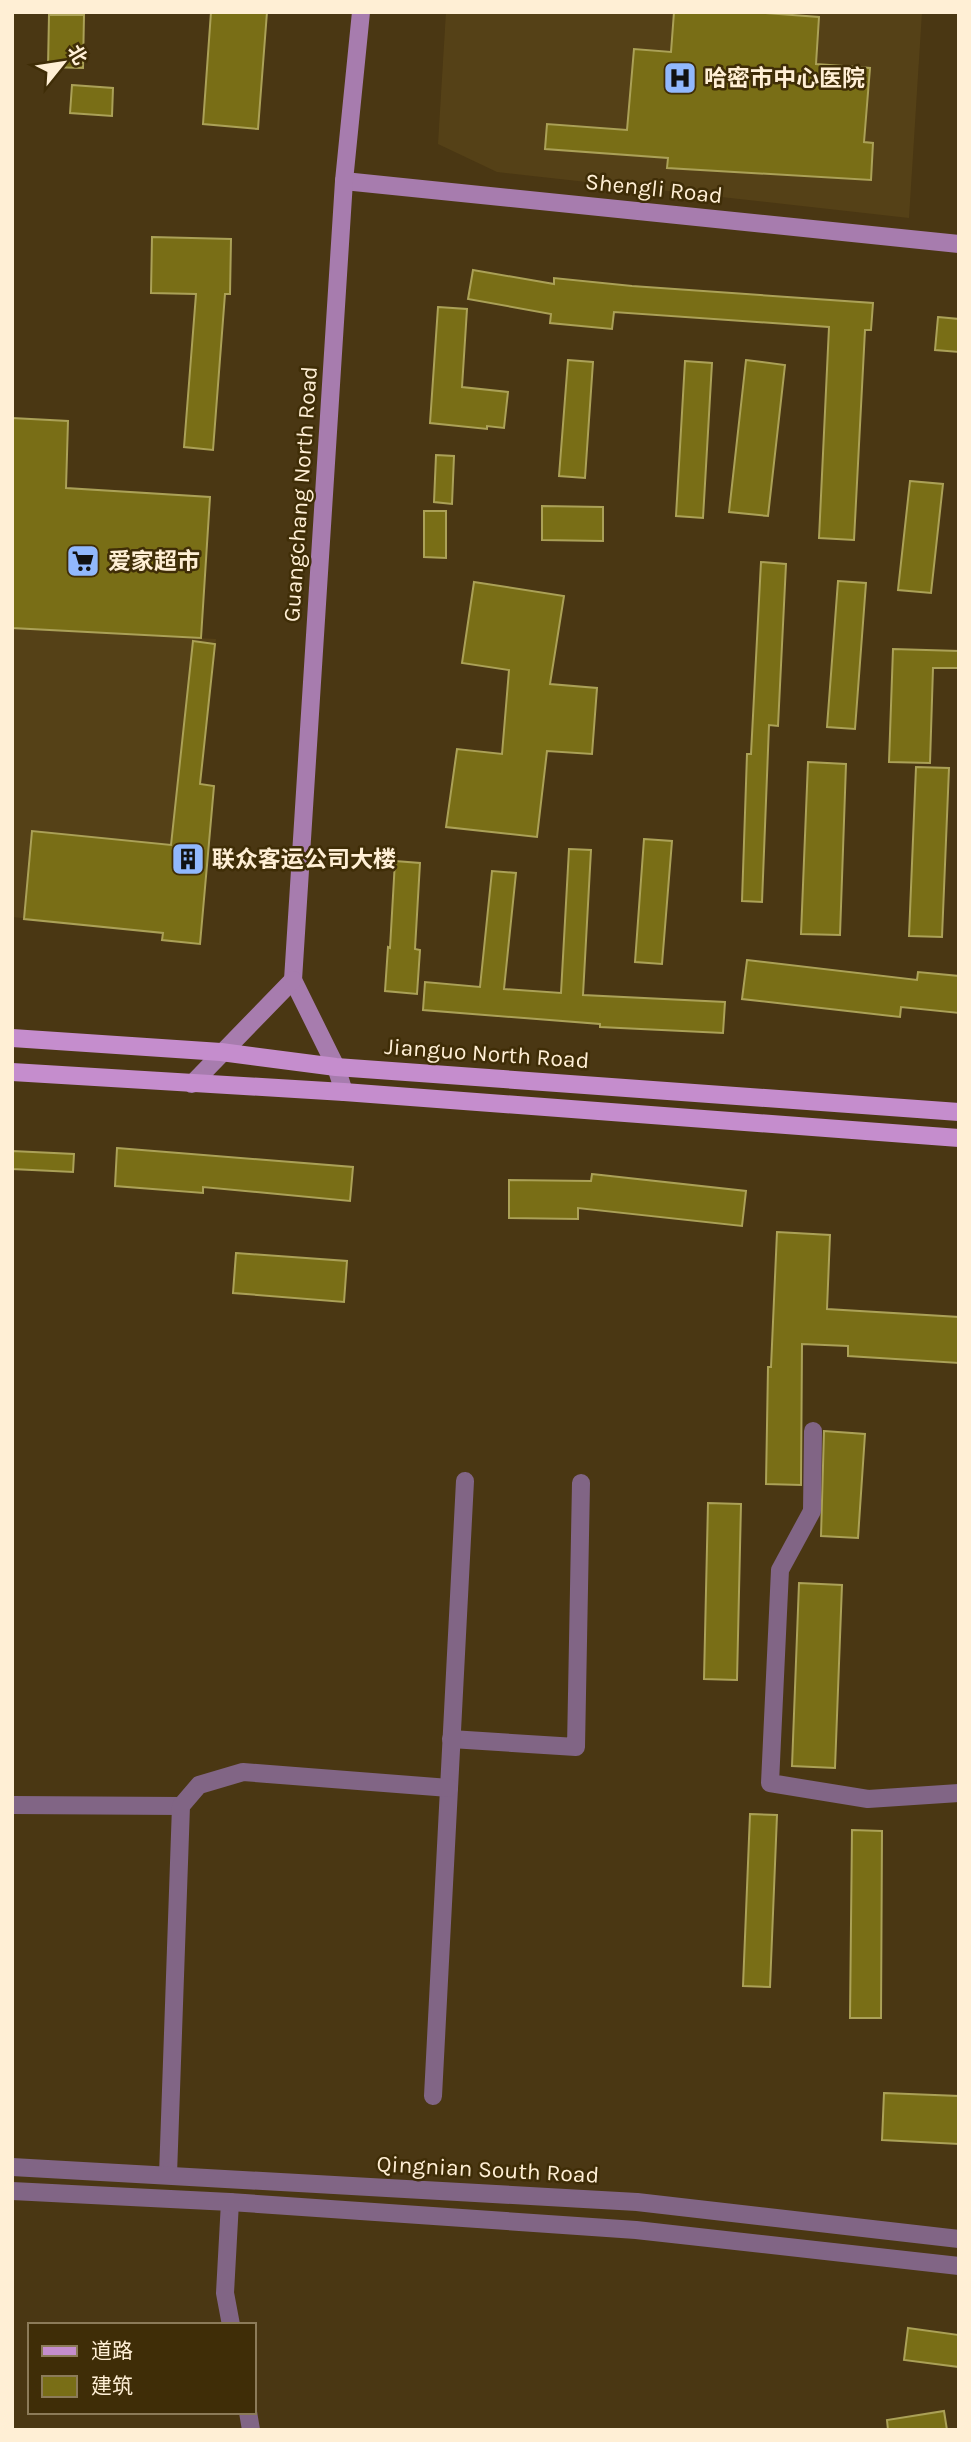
<svg xmlns="http://www.w3.org/2000/svg" width="971" height="2442" font-family="Karla,'Noto Sans SC',sans-serif">
  <style>
    .built { fill: #554117 }
    .building { fill: #796e16; stroke: #aba157; stroke-width: 2 }
    .lines { fill: none; stroke-linecap: round; stroke-linejoin: round }
    .minor { stroke: #816585; stroke-width: 18 }
    .tertiary { stroke: #816585; stroke-width: 18 }
    .secondary { stroke: #a77cae; stroke-width: 18 }
    .primary { stroke: #c58dcd; stroke-width: 18 }
    .labels { text-anchor: middle; stroke-width: 5; stroke-linejoin: round; paint-order: stroke }
    .poi-label { font-size: 23px; font-weight: bold; fill: #ffefd5; stroke: #3f2d07; text-anchor: start }
    .street-label { font-size: 23px; fill: #ffefd5; stroke: #3f2d07 }
  </style>
  <rect width="100%" height="100%" fill="#4a3713"/>
  <g class="built">
    <path d="M446 12H922L909 218 497 172 438 144Z"/>
    <path d="M12 628 216 639 200 784 214 786 200 944 162 940V933L12 917Z"/>
  </g>
  <g class="building">
    <path d="M211 12H267L258 129 203 124Z"/>
    <path d="M674 12H752L819 17 816 64 870 68 864 142 873 143 871 180 667 168 668 158 545 149 547 124 627 130 634 49 671 52Z"/>
    <path d="M49 15H84L83 68 48 67Z"/>
    <path d="M72 85 113 88 112 116 70 113Z"/>
    <path d="M152 237 231 239 230 294H225L213 450 184 447 196 294 151 293Z"/>
    <path d="M473 270 554 284V278L632 286 873 303 871 330H865L854 540 819 538 829 327 614 312 612 329 550 323 551 314 468 299Z"/>
    <path d="M438 307 467 309 462 387 508 392 504 428 487 426V429L430 423Z"/>
    <path d="M938 317 959 319V352L935 350Z"/>
    <path d="M568 360 593 362 585 478 559 476Z"/>
    <path d="M746 360 785 365 768 516 729 512Z"/>
    <path d="M685 361 712 363 703 518 676 516Z"/>
    <path d="M12 418 68 421 66 488 210 497 201 638 12 628Z"/>
    <path d="M436 455 454 456 452 504 434 502Z"/>
    <path d="M910 481 943 484 931 593 898 590Z"/>
    <path d="M542 506 603 507V541L542 540Z"/>
    <path d="M424 511H446V558L424 557Z"/>
    <path d="M761 562 786 564 778 726 769 725 762 902 742 901 747 754H751Z"/>
    <path d="M838 581 866 583 855 729 827 727Z"/>
    <path d="M474 582 564 596 550 684 597 688 592 754 547 751 537 837 446 827 457 749 502 754 509 670 462 663Z"/>
    <path d="M193 641 215 644 200 784 214 786 200 944 162 940 163 933 24 919 32 831 171 845Z"/>
    <path d="M893 649 959 651V668H933L930 763 889 762Z"/>
    <path d="M808 762 846 764 840 935 801 934Z"/>
    <path d="M916 767 949 768 942 937 909 936Z"/>
    <path d="M644 839 672 841 662 964 635 962Z"/>
    <path d="M569 849 591 850 583 995 725 1002 723 1033 600 1027V1024L423 1010 425 982 480 987 492 871 516 873 504 989 561 993Z"/>
    <path d="M395 861 420 863 415 949 420 950 417 994 385 991 388 947 390 948Z"/>
    <path d="M747 960 917 980 918 972 959 976V1013L901 1007 900 1017 742 999Z"/>
    <path d="M117 1148 353 1167 350 1201 203 1187V1193L115 1186Z"/>
    <path d="M12 1151 74 1154 73 1172 12 1169Z"/>
    <path d="M592 1174 746 1191 742 1226 578 1208V1219L509 1218V1180L591 1181Z"/>
    <path d="M777 1232 830 1235 827 1309 959 1317V1363L848 1356V1346L802 1344 801 1485 766 1484 768 1367H771Z"/>
    <path d="M236 1253 347 1261 344 1302 233 1293Z"/>
    <path d="M824 1431 865 1434 858 1538 821 1536Z"/>
    <path d="M708 1503 741 1504 737 1680 704 1679Z"/>
    <path d="M799 1583 842 1585 835 1768 792 1766Z"/>
    <path d="M750 1814 777 1815 770 1987 743 1986Z"/>
    <path d="M852 1830 882 1831 881 2018H850Z"/>
    <path d="M884 2093 959 2096V2144L882 2140Z"/>
    <path d="M908 2328 959 2335V2367L904 2360Z"/>
    <path d="M944 2411 947 2430H888L887 2420Z"/>
  </g>
  <g class="lines">
    <g class="minor">
      <path d="M813 1431 812 1511 780 1570 770 1783 868 1799 959 1793"/>
      <path d="M451 1739 576 1747 581 1483"/>
      <path d="M12 1805 181 1806"/>
      <path d="M433 2096 465 1481"/>
      <path d="M168 2175 181 1806 199 1785 243 1772 449 1788"/>
      <path d="M230 2202 225 2293 231 2325"/>
      <path d="M248 2412 251 2430"/>
    </g>
    <g class="tertiary">
      <path d="M12 2167 637 2202 959 2239"/>
      <path d="M12 2191 230 2202 636 2230 959 2266"/>
    </g>
    <g class="secondary">
      <path d="M344 181 959 244"/>
      <path d="M293 980 344 181 361 12"/>
      <path d="M293 980 336 1067 344 1092"/>
      <path d="M192 1084 293 980"/>
    </g>
    <g class="primary">
      <path d="M12 1038 221 1052 336 1067 959 1112"/>
      <path d="M12 1072 344 1092 959 1138"/>
    </g>
  </g>
  <defs>
    <symbol id="hospital-square" viewBox="-11 -11 22 22"><rect x="-9" y="-9" width="18" height="18" rx="4" fill="#91b8fd" stroke="#3f2d07"/><path d="M-5-5h3v3.5h4V-5h3V5h-3V1.5h-4V5h-3Z" fill="#111"/></symbol>
    <symbol id="supermarket-square" viewBox="-11 -11 22 22"><rect x="-9" y="-9" width="18" height="18" rx="4" fill="#91b8fd" stroke="#3f2d07"/><path d="M-6-5.5h2.5l.6 2H6L4.5 2H-2.5L-4.4-4H-6ZM-1.5 3.2a1.3 1.3 0 1 0 .1 0ZM3 3.2a1.3 1.3 0 1 0 .1 0Z" fill="#111"/></symbol>
    <symbol id="building-square" viewBox="-11 -11 22 22"><rect x="-9" y="-9" width="18" height="18" rx="4" fill="#91b8fd" stroke="#3f2d07"/><path d="M-4-6H4V6H1V3H-1V6H-4ZM-2.5-4.3h1.7v1.8h-1.7ZM.8-4.3h1.7v1.8H.8ZM-2.5-1h1.7V.8h-1.7ZM.8-1h1.7V.8H.8Z" fill="#111"/></symbol>
  </defs>
  <g fill-rule="evenodd">
    <use href="#hospital-square" x="661" y="59" width="38" height="38"/>
    <use href="#supermarket-square" x="64" y="542" width="38" height="38"/>
    <use href="#building-square" x="169" y="840" width="38" height="38"/>
  </g>
  <g class="labels">
    <g class="poi-label">
      <text x="704" y="86">哈密市中心医院</text>
      <text x="108" y="569">爱家超市</text>
      <text x="212" y="867">联众客运公司大楼</text>
    </g>
    <g class="street-label">
      <text transform="translate(654 188) rotate(6)" y="8">Shengli Road</text>
      <text transform="translate(300 494) rotate(-86)" y="8">Guangchang North Road</text>
      <text transform="translate(487 1053) rotate(4)" y="8">Jianguo North Road</text>
      <text transform="translate(488 2169) rotate(3)" y="8">Qingnian South Road</text>
    </g>
  </g>
  <rect width="971" height="2442" fill="none" stroke="#ffefd5" stroke-width="28"/>
  <rect x="28" y="2323" width="228" height="91" fill="#3f2d07" stroke="#8c7b59" stroke-width="2"/>
  <rect x="42" y="2346" width="35" height="10" fill="#c58dcd" stroke="#8c7b59" stroke-width="2"/>
  <text x="91" y="2358" font-size="21" fill="#ffefd5">道路</text>
  <rect x="42" y="2376" width="35" height="21" fill="#796e16" stroke="#8c7b59" stroke-width="2"/>
  <text x="91" y="2393" font-size="21" fill="#ffefd5">建筑</text>
  <g transform="translate(63 63) rotate(60)" stroke="#3f2d07" stroke-width="5" paint-order="stroke">
  <path d="M0-5L12 26L0 18L-12 26Z" fill="#ffefd5"/>
  <text y="-10" font-size="19" font-weight="bold" text-anchor="middle" fill="#ffefd5">北</text>
  </g>
</svg>
